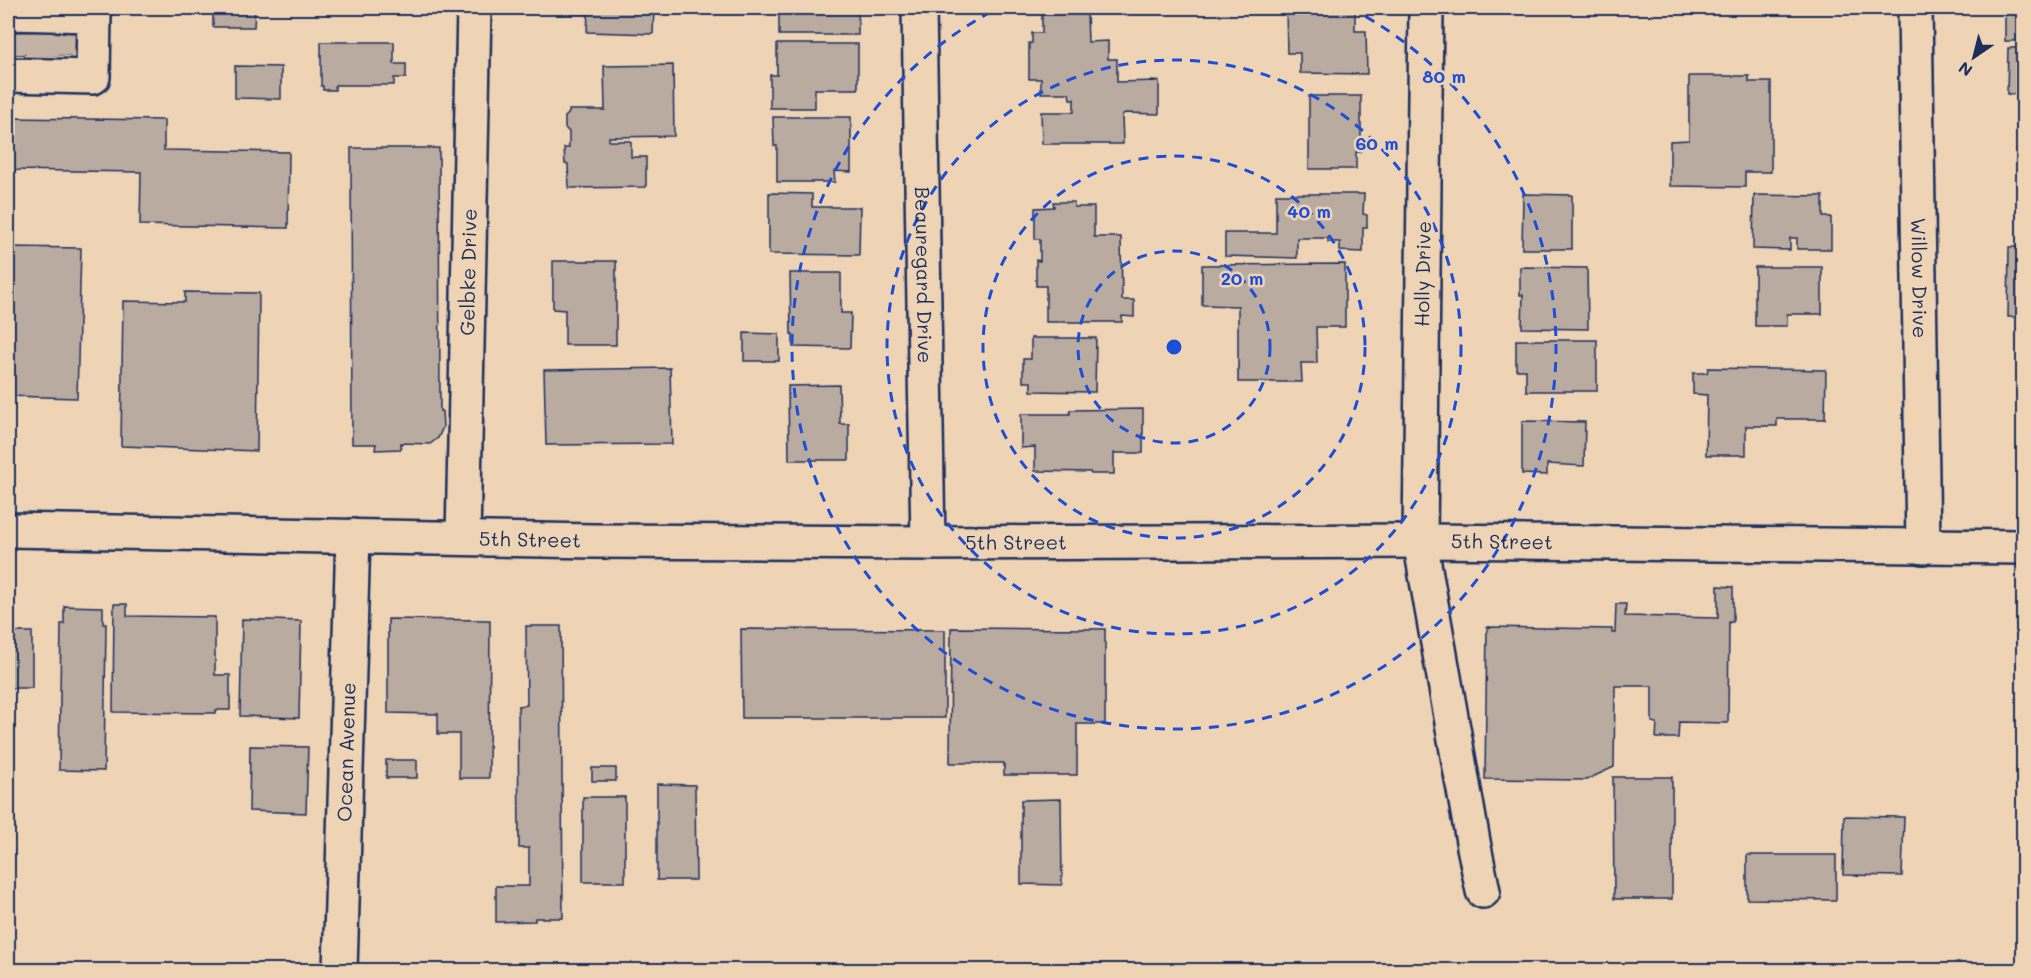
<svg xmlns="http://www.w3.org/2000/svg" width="2031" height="978" font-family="Mali,sans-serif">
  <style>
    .building { fill: #baaba0; stroke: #1b2f5e; stroke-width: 1.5 }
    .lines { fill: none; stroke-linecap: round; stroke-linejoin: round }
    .minor-tunnel { stroke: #c4b3a4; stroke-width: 33; stroke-dasharray: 33 16; stroke-linecap: butt }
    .minor-casing { stroke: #1b2f5e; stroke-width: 38 }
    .major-casing { stroke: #1b2f5e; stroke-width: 38 }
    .minor { stroke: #eed4b5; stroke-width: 33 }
    .major { stroke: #eed4b5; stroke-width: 33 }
    .ring { fill: none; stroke: #1d4ed8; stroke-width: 3; stroke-dasharray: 10 8 }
    .labels { text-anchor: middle; stroke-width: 5; stroke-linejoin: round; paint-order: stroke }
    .street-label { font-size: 20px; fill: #1b2f5e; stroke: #eed4b5 }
    .centre { fill: #1d4ed8; stroke: #eed4b5; stroke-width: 3 }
    .ring-label { font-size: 18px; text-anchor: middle; font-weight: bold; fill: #1d4ed8; stroke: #eed4b5; stroke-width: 5; stroke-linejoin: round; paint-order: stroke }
  </style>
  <rect width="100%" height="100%" fill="#eed4b5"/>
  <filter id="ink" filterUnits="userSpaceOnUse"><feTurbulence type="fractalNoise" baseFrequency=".0167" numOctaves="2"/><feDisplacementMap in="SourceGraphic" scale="12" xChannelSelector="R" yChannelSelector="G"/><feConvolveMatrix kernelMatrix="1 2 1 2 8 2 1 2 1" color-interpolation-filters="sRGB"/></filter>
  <g filter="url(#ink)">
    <g class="building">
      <path d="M213 8H255L254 27H213Z"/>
      <rect x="338" y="8" width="45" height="4"/>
      <path d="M547 8H654L653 34 587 32 588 14 546 12Z"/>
      <rect x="779" y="8" width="79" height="27"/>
      <path d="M1286 8H1355V31H1366L1367 74 1300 73V53H1287Z"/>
      <rect x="2005" y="8" width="19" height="33"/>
      <path d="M1042 13H1087L1088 42 1108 41V59H1117V82L1159 81V114L1125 113 1122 115 1123 144H1042L1041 112H1074V99H1070L1069 93H1041V79H1029V43H1032V33H1042Z"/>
      <path d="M8 33 79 34V55L8 54Z"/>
      <path d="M321 42H394V64H406V78H394V85H335V90H323V86H321Z"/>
      <path d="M777 44H858V89H815V108H770V75H777Z"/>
      <path d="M2008 48H2024V94H2007Z"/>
      <path d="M673 65 674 136 609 137V141H631V157H646V187L569 188 568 164H565L564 148H569V132L565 128V117L569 113V110H605L604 66Z"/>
      <path d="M235 66 281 67V99L235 98Z"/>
      <path d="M1689 76H1749V82H1771V172H1745V187L1670 186V141L1689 140Z"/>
      <path d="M1309 96H1361V152H1356V169H1309Z"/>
      <path d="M773 117H851V172L834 171 835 182H777V146H774Z"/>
      <path d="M8 118 164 120V150L289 152 288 228 140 225 141 172 8 170Z"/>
      <path d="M351 148H439L440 411H442L443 427 438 438 430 444 401 443V449L375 450 376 444H352Z"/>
      <path d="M769 193 812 194V207H860L859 255 769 254Z"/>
      <path d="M1276 194H1364L1363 214 1367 215V227H1363V252L1340 251V242H1328V238H1297V258L1225 256V233H1276Z"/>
      <path d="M1523 194 1572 195V249H1522Z"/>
      <path d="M1754 195 1823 196V217H1831V249H1797V238H1790V250L1753 249Z"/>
      <path d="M1053 202H1074V207H1094V237H1121L1122 300H1134V317L1122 316V322H1046V286H1036V260L1040 261V239H1035V208L1054 207Z"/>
      <path d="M8 247 81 248 77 398 8 396Z"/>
      <path d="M2009 247H2024V317H2008Z"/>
      <path d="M553 261H616V345H565V310L553 309Z"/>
      <path d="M1345 264V327H1316L1317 363H1301L1302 382H1238V306L1202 305V265Z"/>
      <path d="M1520 267 1587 268 1588 329 1522 328 1523 295H1520Z"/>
      <path d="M1755 267H1822V314H1787V326H1755Z"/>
      <path d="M790 273H841V313H851L850 348 793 347V334H791Z"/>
      <path d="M185 292 259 293 257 451 121 446 123 301 185 302Z"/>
      <path d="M744 333 779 334V361H744Z"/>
      <path d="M1031 338H1096L1095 392 1031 391V382H1023V359H1031Z"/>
      <path d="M1516 340H1597V391H1526V370H1516Z"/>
      <path d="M670 368 672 444 546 445 544 370Z"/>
      <path d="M1708 368 1826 370 1825 419H1777V426H1746V455H1706L1707 395 1693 394V373H1707Z"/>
      <path d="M839 385 840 424H849V460H789L788 386Z"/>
      <path d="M1143 409V453H1114V474H1091L1090 472 1035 471V447L1021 448V414H1070V410Z"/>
      <path d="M1522 421 1585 422 1584 466 1547 464V475L1522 474Z"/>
      <path d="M1718 586 1733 587V622H1729L1728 723 1679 722 1678 738H1656L1657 723 1652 722V686H1615L1614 767 1586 780 1485 779 1487 627 1612 629V633H1615L1616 604H1626L1625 616 1718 618Z"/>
      <path d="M114 604H127V616L215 617V675H230V710H216V713L113 712Z"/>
      <path d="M64 606 103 607V624H106L104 771 59 770 61 624H64Z"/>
      <path d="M242 619 301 621 299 718 240 716Z"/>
      <path d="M388 619 490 620 489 778H459V734H438V714L388 713Z"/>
      <path d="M526 626H561L563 918H535V921L496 922V886H529V848H519L518 706 527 705Z"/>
      <path d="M951 628 1105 629V724H1077V775H1004V763H950Z"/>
      <path d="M741 629 945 630V718H742Z"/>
      <rect x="8" y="632" width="24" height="56"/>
      <path d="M250 746 308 747 306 813 249 811Z"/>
      <rect x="386" y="760" width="31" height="18"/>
      <rect x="592" y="768" width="24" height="13"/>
      <path d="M1613 777H1672V899H1614Z"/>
      <path d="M657 784 695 785 696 880H657Z"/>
      <rect x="583" y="797" width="42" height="85"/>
      <path d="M1061 799 1062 885 1021 884V800Z"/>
      <path d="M1844 816 1904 817 1902 876 1843 875Z"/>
      <path d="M1747 855H1836V900L1747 899Z"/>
    </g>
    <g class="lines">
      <g class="minor-tunnel">
        <path d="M17 33V54"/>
        <path d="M42 55V33"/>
        <path d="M65 55 66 33"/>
      </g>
      <defs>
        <g id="minor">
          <path id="s1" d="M919 8 928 543"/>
          <path d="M1426 8 1420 541 1474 847 1483 891"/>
          <path id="s2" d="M1915 8 1923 547"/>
          <path d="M8 13 94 15 93 77 8 75"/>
          <path id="s3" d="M463 538 474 8"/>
          <path id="s4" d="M340 970 353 536"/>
        </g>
        <g id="major">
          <path id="s5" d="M8 530 594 541 928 543 1420 541 2024 547"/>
        </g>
      </defs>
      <use href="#minor" class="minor-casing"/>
      <use href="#major" class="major-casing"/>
      <use href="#minor" class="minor"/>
      <use href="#major" class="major"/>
    </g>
  </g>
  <g class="ring">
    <circle cx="1174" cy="347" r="96"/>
    <circle cx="1174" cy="347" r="191"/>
    <circle cx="1174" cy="347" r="287"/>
    <path d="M1350 8A382 382 0 1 1 998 8"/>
  </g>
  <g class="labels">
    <g class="street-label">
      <text dy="7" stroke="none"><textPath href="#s3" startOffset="266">Gelbke Drive</textPath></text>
      <text transform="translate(1423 274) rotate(-89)" y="7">Holly Drive</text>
      <text dy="7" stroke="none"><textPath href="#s1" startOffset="267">Beauregard Drive</textPath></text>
      <text dy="7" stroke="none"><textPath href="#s2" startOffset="270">Willow Drive</textPath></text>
      <text dy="7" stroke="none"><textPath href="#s5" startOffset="522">5th Street</textPath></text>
      <text dy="7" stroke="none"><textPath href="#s5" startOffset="1494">5th Street</textPath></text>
      <text dy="7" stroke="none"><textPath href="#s5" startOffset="1008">5th Street</textPath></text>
      <text dy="7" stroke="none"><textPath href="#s4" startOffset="218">Ocean Avenue</textPath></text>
    </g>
  </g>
  <circle cx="1174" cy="347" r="9" class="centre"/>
  <g class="ring-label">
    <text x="1444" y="83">80 m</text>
    <text x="1377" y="150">60 m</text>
    <text x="1309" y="218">40 m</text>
    <text x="1242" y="285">20 m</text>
  </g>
  <rect width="2031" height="978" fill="none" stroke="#eed4b5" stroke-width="30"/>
  <rect x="15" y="15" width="2001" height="948" fill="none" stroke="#1b2f5e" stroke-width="2" filter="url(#ink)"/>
  <g transform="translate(1974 57) rotate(215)" stroke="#eed4b5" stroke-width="4.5" paint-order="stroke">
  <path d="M0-4.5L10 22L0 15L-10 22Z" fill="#1b2f5e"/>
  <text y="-9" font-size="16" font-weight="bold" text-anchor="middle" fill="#1b2f5e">N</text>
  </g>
</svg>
